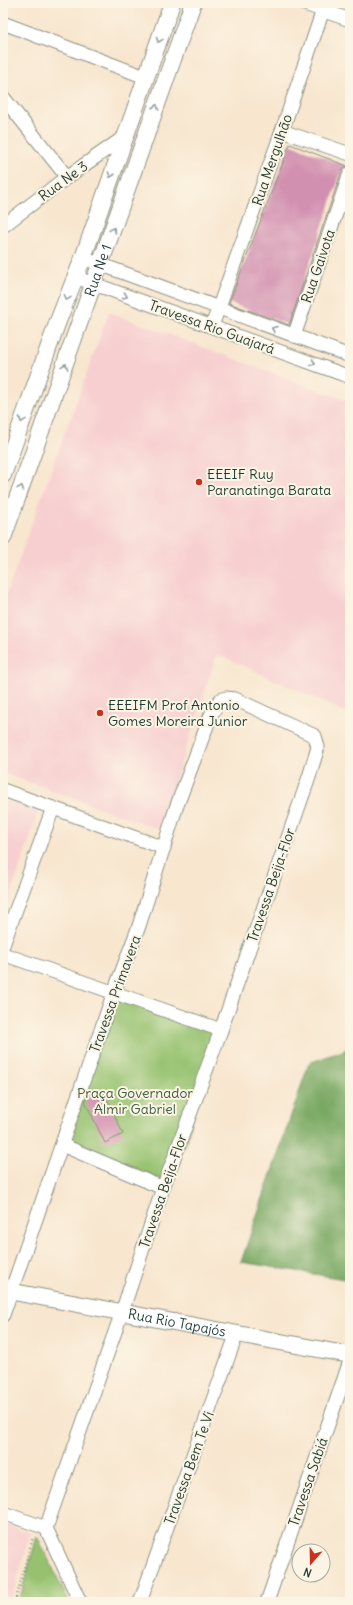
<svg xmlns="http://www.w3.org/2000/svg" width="353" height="1605" font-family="Delius,sans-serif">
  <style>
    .built { fill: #f7cfd0 }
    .green { fill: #96c270; stroke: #5a8052 }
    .forest { fill: #78a862; stroke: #4c724b }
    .building { fill: #d290b0 }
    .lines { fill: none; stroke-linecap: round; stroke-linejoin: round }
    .minor-casing { stroke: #8c9282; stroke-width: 15 }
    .tertiary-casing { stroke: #8c9282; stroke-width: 18 }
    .path { stroke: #8c9282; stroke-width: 2.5; stroke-dasharray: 1 3; stroke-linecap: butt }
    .minor { stroke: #fff; stroke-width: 13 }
    .tertiary { stroke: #fff; stroke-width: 16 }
    .oneway { stroke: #8f9e9a }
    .poi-dot { fill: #c8321e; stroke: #fcf5e5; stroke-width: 1.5 }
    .labels { text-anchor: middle; stroke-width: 4; stroke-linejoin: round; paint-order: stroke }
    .street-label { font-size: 14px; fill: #1f3d34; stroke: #fcf5e5 }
    .poi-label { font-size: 14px; fill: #1f3d34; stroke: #fcf5e5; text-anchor: start }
    .park-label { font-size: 14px; fill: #3d5e43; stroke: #fcf5e5 }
  </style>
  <rect width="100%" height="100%" fill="#fcf5e5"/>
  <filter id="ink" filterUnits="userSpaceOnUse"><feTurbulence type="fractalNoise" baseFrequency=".025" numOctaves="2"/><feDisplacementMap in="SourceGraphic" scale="8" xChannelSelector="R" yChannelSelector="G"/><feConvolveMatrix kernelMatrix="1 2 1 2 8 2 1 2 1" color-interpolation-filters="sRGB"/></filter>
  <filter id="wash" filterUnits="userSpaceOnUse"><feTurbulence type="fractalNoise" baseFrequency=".012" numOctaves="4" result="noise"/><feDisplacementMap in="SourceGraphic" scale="16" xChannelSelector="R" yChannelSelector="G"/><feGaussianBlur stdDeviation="0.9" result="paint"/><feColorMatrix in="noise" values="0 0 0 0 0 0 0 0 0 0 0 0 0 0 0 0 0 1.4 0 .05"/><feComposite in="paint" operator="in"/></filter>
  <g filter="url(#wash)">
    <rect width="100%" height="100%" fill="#f8e6cf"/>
    <g class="built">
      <path d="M109 312 350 402V714L217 654 159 829 3 773V603Z"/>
      <path d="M3 800 38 812 3 919Z"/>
      <path d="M3 1523 30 1533 11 1602H3Z"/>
    </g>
    <g class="green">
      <path d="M111 992 221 1028 198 1091 187 1142 164 1181 60 1135Z"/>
      <path d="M37 1536 69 1602H19Z"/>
    </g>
    <path class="forest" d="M350 1048V1280L241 1262 309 1063Z"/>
    <g id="blocks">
      <g class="building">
        <path d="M290 144 347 166 342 170 289 325 229 303Z"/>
        <path d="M103 1090 123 1134 105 1143 85 1101 86 1097Z"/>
      </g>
    </g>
  </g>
  <g filter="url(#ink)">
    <use href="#blocks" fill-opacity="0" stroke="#8c9282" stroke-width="1"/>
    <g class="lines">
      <defs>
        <g id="minor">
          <path d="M302 3 350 20"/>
          <path d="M3 23 145 77"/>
          <path d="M3 97 67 177"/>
          <path d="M282 131 350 154"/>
          <path d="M3 226 67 177 123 138"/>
          <path d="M83 258 350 356"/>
          <path d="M75 277 350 377"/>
          <path d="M212 326 282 131 323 10"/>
          <path d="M294 336 350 173"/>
          <path d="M3 790 164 848"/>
          <path d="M3 945 53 808"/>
          <path d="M3 954 221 1030"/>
          <path d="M62 1145 163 1188"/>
          <path d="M3 1315 114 992 139 926 176 808 211 715 220 700 226 698 235 699 315 736 318 747 309 777 221 1030 163 1188 122 1312 46 1528"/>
          <path d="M3 1513 46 1528 80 1602"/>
          <path d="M140 1602 237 1333"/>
          <path d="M267 1602 350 1361"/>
        </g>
        <g id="tertiary">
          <path d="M3 475 58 321 83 258 172 3"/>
          <path id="s1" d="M3 538 193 3"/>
          <path id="s2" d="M3 1290 350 1355"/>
        </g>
      </defs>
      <use href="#minor" class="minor-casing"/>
      <use href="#tertiary" class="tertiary-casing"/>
      <path class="path" d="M15 1602 33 1537"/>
      <use href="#minor" class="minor"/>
      <use href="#tertiary" class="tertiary"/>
    </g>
    <defs><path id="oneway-chevron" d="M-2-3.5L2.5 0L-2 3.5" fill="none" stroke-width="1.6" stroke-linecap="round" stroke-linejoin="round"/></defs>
    <g class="oneway">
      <use href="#oneway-chevron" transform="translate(159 40) rotate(110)"/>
      <use href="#oneway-chevron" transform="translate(156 107) rotate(-71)"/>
      <use href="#oneway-chevron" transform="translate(111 175) rotate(109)"/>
      <use href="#oneway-chevron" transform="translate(113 230) rotate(-70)"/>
      <use href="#oneway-chevron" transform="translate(125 296) rotate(20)"/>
      <use href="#oneway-chevron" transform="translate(67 298) rotate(111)"/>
      <use href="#oneway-chevron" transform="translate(274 329) rotate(-159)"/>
      <use href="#oneway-chevron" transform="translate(313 363) rotate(21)"/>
      <use href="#oneway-chevron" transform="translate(65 366) rotate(-70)"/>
      <use href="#oneway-chevron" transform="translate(22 420) rotate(110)"/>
      <use href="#oneway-chevron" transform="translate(21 488) rotate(-70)"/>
    </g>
  </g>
  <g class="poi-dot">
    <circle cx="199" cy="482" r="4"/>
    <circle cx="100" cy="713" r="4"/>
  </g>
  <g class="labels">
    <g class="street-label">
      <text transform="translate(272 160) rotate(-71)" y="5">Rua Mergulhão</text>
      <text transform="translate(63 181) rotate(-36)" y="5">Rua Ne 3</text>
      <text transform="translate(318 266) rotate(-71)" y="5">Rua Gaivota</text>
      <text dy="5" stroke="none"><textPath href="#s1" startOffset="284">Rua Ne 1</textPath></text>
      <text transform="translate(212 327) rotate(20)" y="5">Travessa Rio Guajará</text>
      <text transform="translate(271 885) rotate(-71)" y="5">Travessa Beija-Flor</text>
      <text transform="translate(115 994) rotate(-70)" y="5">Travessa Primavera</text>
      <text transform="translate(163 1191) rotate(-71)" y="5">Travessa Beija-Flor</text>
      <text dy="5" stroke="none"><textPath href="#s2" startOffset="177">Rua Rio Tapajós</textPath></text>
      <text transform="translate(189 1468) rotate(-70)" y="5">Travessa Bem Te Vi</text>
      <text transform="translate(308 1482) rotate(-71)" y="5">Travessa Sabiá</text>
    </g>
    <g class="poi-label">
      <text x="207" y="479">EEEIF Ruy<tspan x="207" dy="16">Paranatinga Barata</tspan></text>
      <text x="108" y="710">EEEIFM Prof Antonio<tspan x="108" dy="16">Gomes Moreira Junior</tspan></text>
    </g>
    <g class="park-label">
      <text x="135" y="1098">Praça Governador<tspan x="135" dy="16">Almir Gabriel</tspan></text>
    </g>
  </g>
  <rect width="353" height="1605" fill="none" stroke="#fcf5e5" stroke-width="16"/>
  <g transform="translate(311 1563) rotate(200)"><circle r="19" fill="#fcf5e5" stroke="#a4ab9e"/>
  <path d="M0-3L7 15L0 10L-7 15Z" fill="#c8321e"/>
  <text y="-6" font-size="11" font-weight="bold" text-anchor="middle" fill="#1f3d34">N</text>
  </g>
</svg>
